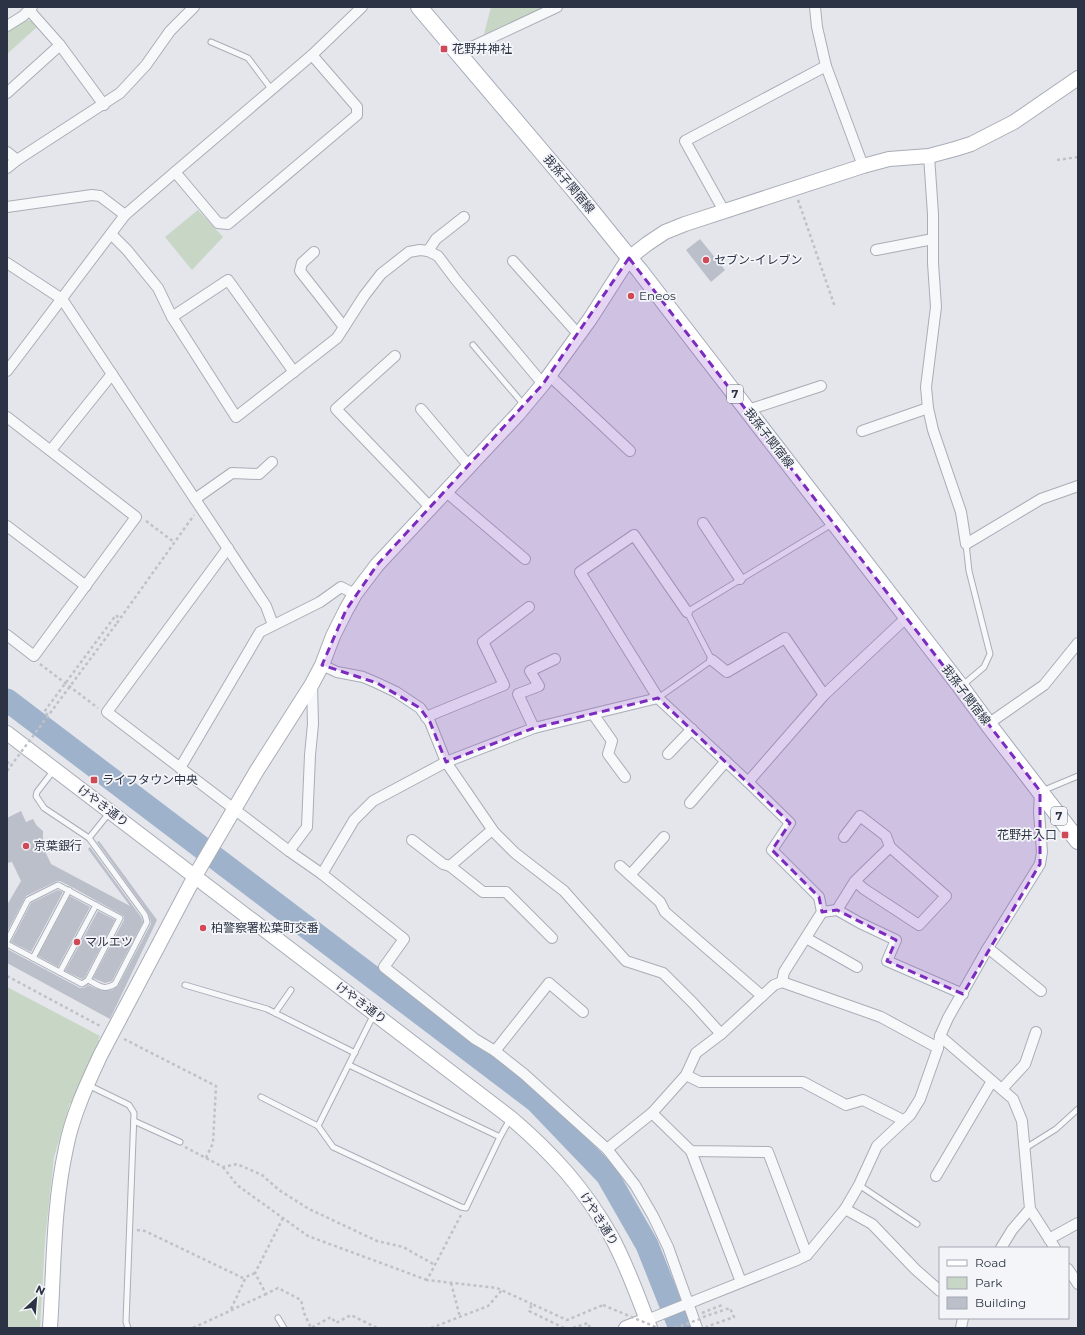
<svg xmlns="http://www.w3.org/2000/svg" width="1085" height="1335" font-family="Montserrat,'Noto Sans JP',sans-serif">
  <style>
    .green { fill: #c8d6c5 }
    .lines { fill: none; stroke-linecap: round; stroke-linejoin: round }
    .river { stroke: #9fb2cb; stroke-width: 23 }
    .building { fill: #bbbfc9 }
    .lane-casing { stroke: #a9adb6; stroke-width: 7 }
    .street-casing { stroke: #a9adb6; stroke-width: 12 }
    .secondary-casing { stroke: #a9adb6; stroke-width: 16 }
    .primary-casing { stroke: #a3aab8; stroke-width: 18 }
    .path { stroke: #bec1c7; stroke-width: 2.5; stroke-dasharray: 3 3; stroke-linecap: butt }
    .lane { stroke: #f7f8fa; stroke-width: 5 }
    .street { stroke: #f7f8fa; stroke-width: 10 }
    .secondary { stroke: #fff; stroke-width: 14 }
    .primary { stroke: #fff; stroke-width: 16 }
    .path-bridge { stroke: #bec1c7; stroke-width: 2.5; stroke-dasharray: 3 3; stroke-linecap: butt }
    .marked { fill: #7b2cbf; fill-opacity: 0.2; stroke: #7b2cbf; stroke-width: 3; stroke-dasharray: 8 5; stroke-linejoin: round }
    .poi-dot { fill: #d04957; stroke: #f4f5f9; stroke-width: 1.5 }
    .labels { text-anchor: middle; stroke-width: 3.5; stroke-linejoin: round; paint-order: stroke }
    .shield { fill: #f4f5f9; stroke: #676d7a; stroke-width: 1 }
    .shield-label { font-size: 11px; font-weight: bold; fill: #2b3344 }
    .poi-label { font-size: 12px; fill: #2b3344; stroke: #f4f5f9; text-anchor: start }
    .street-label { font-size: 12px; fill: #2b3344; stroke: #f4f5f9 }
  </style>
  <rect width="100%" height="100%" fill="#e4e6ec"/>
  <g class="green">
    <path d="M491 7H544L483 38Z"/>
    <path d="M25 20 31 21 37 27 7 54V32Z"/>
    <path d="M198 210 223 237 192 270 165 237Z"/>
    <path d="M7 987 100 1036 98 1040 103 1042 75 1104 70 1103 54 1157 45 1240 40 1328H7Z"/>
  </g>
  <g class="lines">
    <path class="river" d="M7 700 536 1101 607 1175 647 1245 680 1328"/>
  </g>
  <g class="building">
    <path d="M700 239 725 270 711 282 686 250Z"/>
    <path d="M21 811 26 822 33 819 37 826 43 831V839L46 845 43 847 51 864 130 906 88 849 90 847 141 917 143 922 112 981 105 983 93 978 124 920V916L70 886 60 881H57L26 896 7 932V905L21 881 12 862 7 863V818Z"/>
    <path d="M99 841 157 920 110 1019 7 963V949L80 988H84L88 985 97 989 105 991 112 990 118 986 151 924V921L148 913 97 842Z"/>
    <path d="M58 890 63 892 31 952 11 942 31 903Z"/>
    <path d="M70 896 90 907 58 967 38 956Z"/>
    <path d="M98 911 115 920 85 977 82 979 65 971Z"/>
  </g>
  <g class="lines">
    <defs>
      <g id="lane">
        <path d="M211 42 248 58 272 90"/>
        <path d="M473 345 524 405"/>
        <path d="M963 685 984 667 990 654 969 571 966 544"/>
        <path d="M658 698 712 660 687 612 832 524"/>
        <path d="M54 770 37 792 36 796 44 808 89 838 145 915 147 922 115 984C103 991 100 986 88 980"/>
        <path d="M1042 791 1078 776"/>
        <path d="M89 838 110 812"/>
        <path d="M7 941 28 900 58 885 120 918 88 980 82 984 7 944"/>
        <path d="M33 958 69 890"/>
        <path d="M60 972 96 905"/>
        <path d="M185 985 267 1009 355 1053"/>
        <path d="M275 1013 291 990"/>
        <path d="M349 1065 500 1137"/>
        <path d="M88 1085 129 1105 134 1113 126 1322 128 1328"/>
        <path d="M261 1097 318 1126 374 1014"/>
        <path d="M134 1121 180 1142"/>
        <path d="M318 1126 333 1147 461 1207 466 1208 500 1137 510 1119"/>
        <path d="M1024 1149 1056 1129 1078 1109"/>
        <path d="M859 1185 917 1224"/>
        <path d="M278 1318 284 1328"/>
      </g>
      <g id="street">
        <path d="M815 7 817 27 826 66 863 166"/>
        <path d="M29 10 60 45 104 105"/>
        <path d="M7 26 23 16 32 7"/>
        <path d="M459 55 463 51 557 7"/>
        <path d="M7 93 60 45"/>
        <path d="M7 152 17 160"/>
        <path d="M929 156 933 214V263L936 307 926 387 928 408 933 430 961 512 966 544 1041 499 1078 486"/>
        <path d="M7 168 17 160 120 93 146 65 170 31 194 7"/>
        <path d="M175 172 218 223 228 224 357 115V107L312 55"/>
        <path d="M7 207 92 195 100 196 125 215"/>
        <path d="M724 211 685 141 826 66"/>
        <path d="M111 234 127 250 158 288 172 317 236 417 337 338 364 296 381 274 409 252 420 250 428 251 438 256 456 280 543 384"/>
        <path d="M876 250 933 239"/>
        <path d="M428 251 436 239 464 217"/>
        <path d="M314 252 302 263 300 271 344 327"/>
        <path d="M513 261 579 335"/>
        <path d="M7 263 62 299 266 606 273 625"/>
        <path d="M172 317 228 280 294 372"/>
        <path d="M395 356 336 409 430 507"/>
        <path d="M7 371 125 215 175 172 312 55 362 7"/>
        <path d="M549 375 630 451"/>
        <path d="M421 409 469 466"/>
        <path d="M748 410 821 386"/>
        <path d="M7 417 136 517 34 656 7 635"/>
        <path d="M862 431 928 408"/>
        <path d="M51 450 112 374"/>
        <path d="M445 491 525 559"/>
        <path d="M195 499 232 473 259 474 272 462"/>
        <path d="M703 523 740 579"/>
        <path d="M7 526 86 586"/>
        <path d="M228 548 107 712 289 851 322 874 404 939 384 967 475 1039 495 1051 524 1074 607 1149 635 1185 653 1216 668 1247 697 1328"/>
        <path d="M687 612 634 535 580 572 658 698 748 782 824 695 907 617"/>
        <path d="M712 660 727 672 785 638 824 695"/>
        <path d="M322 665 337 672 363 677 377 683 396 692 420 708 430 722 446 762 494 832 515 853 564 891 626 961 663 973 693 1003 721 1034"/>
        <path d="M593 714 612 741 608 754 625 777"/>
        <path d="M426 717 504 685 483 642 529 607"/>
        <path d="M988 724 1044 685 1078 643"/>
        <path d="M534 728 518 694 539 686 530 671 555 659"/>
        <path d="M668 754 692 729"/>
        <path d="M180 768 260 632 320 602 341 587 355 594"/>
        <path d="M748 782 790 823 772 850 819 897 822 912 784 972 782 982"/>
        <path d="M690 803 726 761"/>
        <path d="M492 830 450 866 483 892H506L552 938"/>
        <path d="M844 837 860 816 886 836 890 847"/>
        <path d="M412 840 443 864 450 866"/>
        <path d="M289 851 307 827 310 755 313 724 312 684"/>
        <path d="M620 866 660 902 665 912 762 996"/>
        <path d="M322 874 354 820 373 801 446 762 534 728 658 698"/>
        <path d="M630 875 664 837"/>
        <path d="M837 910 855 881 890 847 946 896 919 925 864 889 855 881"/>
        <path d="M822 912 837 910 860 923 896 940 887 961 963 994"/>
        <path d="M806 938 857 967"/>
        <path d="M988 948 1041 991"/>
        <path d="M940 1036 1013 1099 1022 1121 1030 1209 1012 1230 1001 1248"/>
        <path d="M495 1051 549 983 583 1012"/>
        <path d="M686 1075 700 1082H803L846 1105 863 1100 903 1120"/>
        <path d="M1002 1089 1025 1064 1036 1032"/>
        <path d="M652 1113 691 1151 768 1152 807 1255"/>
        <path d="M607 1149 652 1113 686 1075 696 1053 721 1034 774 985 782 982 881 1017 938 1048"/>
        <path d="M691 1151 741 1282"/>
        <path d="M936 1176 992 1081"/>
        <path d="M845 1209 872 1224 915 1269 940 1291"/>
        <path d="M1030 1209 1055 1248"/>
        <path d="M1049 1239 1078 1223"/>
        <path d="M1068 1269 1078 1284"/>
        <path d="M647 1320 797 1260 807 1255 845 1209 859 1185 877 1146 910 1115 920 1099 938 1048 940 1036 948 1018 986 951 1040 864 1042 852 1039 812 1040 791"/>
        <path d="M961 1328 963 1318"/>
      </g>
      <g id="secondary">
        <path d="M7 733 511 1118C552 1153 584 1188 611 1236 627 1265 638 1297 650 1328"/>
        <path d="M50 1328C54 1268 53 1207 66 1148 72 1116 87 1084 101 1054L195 876 256 772 312 684 322 665 333 636 346 610 355 594 377 565 518 414 543 384 590 319 629 258 647 244 665 232 685 224 863 166 889 159 929 156 955 149 971 144 1014 122 1078 78"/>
        <path d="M626 1328 647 1320"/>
      </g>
      <path id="primary" d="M419 7 581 198 640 271 961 687 988 724 1078 841"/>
    </defs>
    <use href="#lane" class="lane-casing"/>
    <use href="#street" class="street-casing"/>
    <use href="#secondary" class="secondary-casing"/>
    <use href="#primary" class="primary-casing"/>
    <g class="path">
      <path d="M1057 160 1078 157"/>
      <path d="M798 200 835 307"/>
      <path d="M146 521 174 542"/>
      <path d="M117 623 194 515"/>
      <path d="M40 664 98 708"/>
      <path d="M48 715 44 712 116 615 119 618"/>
      <path d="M7 764 10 760"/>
      <path d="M7 976 102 1027"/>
      <path d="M124 1039 216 1086 213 1143 206 1158"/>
      <path d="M185 1147 223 1167 237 1164 262 1175 279 1190 309 1209 377 1241 403 1247 435 1265"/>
      <path d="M223 1167 237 1185 308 1236 427 1280"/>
      <path d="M461 1215 427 1280 497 1288 532 1304"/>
      <path d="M283 1218 255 1273 266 1294 278 1288 301 1300 304 1313 311 1328 331 1317 336 1323 351 1315 377 1328"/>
      <path d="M137 1230 145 1231 245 1279"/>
      <path d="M451 1283 460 1317"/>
      <path d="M231 1309 246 1277 255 1273"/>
      <path d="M702 1313 722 1305"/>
      <path d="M703 1317 730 1308 734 1317 706 1327"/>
      <path d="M193 1328 266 1294"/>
      <path d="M431 1328 488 1306 502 1290"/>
      <path d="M564 1328 529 1311 532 1304 567 1320 603 1305"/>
      <path d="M573 1328 588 1323 590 1328"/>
    </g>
    <use href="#lane" class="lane"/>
    <use href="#street" class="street"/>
    <use href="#secondary" class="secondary"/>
    <use href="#primary" class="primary"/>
    <g class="path-bridge">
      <path d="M7 771 117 623"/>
      <path d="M603 1305 658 1328"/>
      <path d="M675 1328 703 1318"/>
    </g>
  </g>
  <path class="marked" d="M629 258 1040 791V864L963 994 887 961 896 940 837 910 822 912 819 897 772 850 790 823 658 698 534 728 446 762 430 722 420 708 377 683 322 665 346 610 377 565 543 384Z"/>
  <g class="poi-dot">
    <rect x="440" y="45" width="8" height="8" rx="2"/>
    <circle cx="706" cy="260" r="4"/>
    <circle cx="631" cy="296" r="4"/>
    <rect x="90" y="776" width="8" height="8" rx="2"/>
    <rect x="1061" y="831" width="8" height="8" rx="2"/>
    <circle cx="26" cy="846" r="4"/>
    <circle cx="203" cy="928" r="4"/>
    <circle cx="77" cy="942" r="4"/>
  </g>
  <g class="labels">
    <g class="shield">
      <rect x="727" y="385" width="16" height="18" rx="3"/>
      <rect x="1051" y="807" width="16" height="18" rx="3"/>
    </g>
    <g class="shield-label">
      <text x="735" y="398">7</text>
      <text x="1059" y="820">7</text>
    </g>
    <g class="poi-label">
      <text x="452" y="53">花野井神社</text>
      <text x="714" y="264">セブン-イレブン</text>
      <text x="639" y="300">Eneos</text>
      <text x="102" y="784">ライフタウン中央</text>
      <text x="1057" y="839" text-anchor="end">花野井入口</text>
      <text x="34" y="850">京葉銀行</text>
      <text x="211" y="932">柏警察署松葉町交番</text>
      <text x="85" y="946">マルエツ</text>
    </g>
    <g class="street-label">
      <text transform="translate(569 184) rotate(50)" y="4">我孫子関宿線</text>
      <text transform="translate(769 438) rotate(52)" y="4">我孫子関宿線</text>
      <text transform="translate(966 695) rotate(53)" y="4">我孫子関宿線</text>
      <text transform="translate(103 806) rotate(37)" y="4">けやき通り</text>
      <text transform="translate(361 1003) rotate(37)" y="4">けやき通り</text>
      <text transform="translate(599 1219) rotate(58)" y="4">けやき通り</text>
    </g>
  </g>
  <rect width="1085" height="1335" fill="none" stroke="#2b3344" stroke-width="16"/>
  <rect x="939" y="1247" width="130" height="72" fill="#f4f5f9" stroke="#a4a7b1"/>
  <rect x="947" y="1260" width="20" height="6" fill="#ffffff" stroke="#a4a7b1"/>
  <text x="975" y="1267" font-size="12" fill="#2b3344">Road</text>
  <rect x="947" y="1277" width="20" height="12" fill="#c8d6c5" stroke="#a4a7b1"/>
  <text x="975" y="1287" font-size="12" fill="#2b3344">Park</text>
  <rect x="947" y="1297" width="20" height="12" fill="#bbbfc9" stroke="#a4a7b1"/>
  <text x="975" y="1307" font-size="12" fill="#2b3344">Building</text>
  <g transform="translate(36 1299) rotate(26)" stroke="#f4f5f9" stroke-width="3" paint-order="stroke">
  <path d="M0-3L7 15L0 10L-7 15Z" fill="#2b3344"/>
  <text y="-6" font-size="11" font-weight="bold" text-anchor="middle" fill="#2b3344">N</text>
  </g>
</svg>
